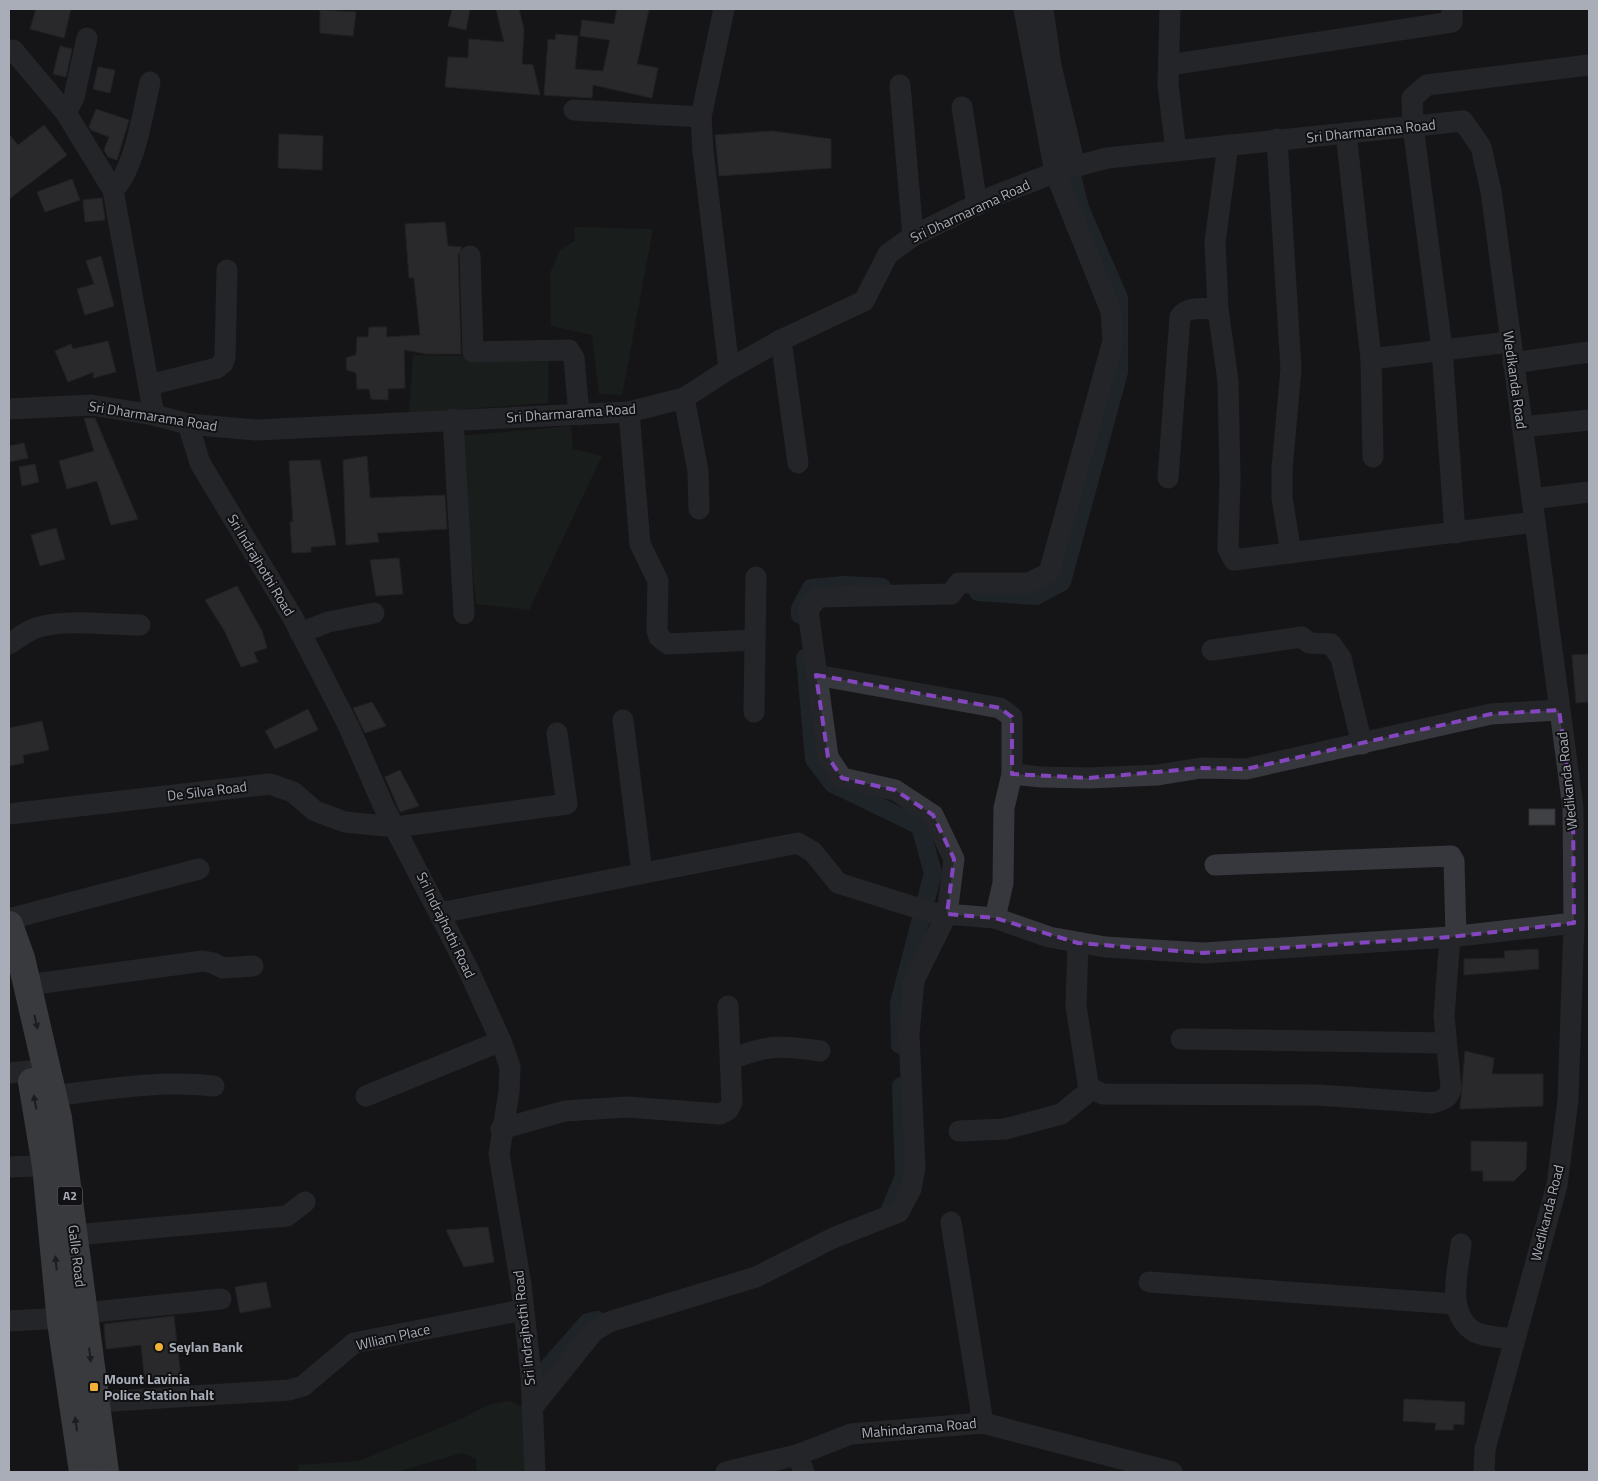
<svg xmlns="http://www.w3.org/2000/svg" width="1598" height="1481" font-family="'Titillium Web',sans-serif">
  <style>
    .green { fill: #1e261f }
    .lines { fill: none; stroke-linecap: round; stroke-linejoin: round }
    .canal { stroke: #2c353c; stroke-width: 18 }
    .building { fill: #404145; stroke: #303034 }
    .minor { stroke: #37383d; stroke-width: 21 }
    .highway { stroke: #63666e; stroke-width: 28 }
    .oneway { fill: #26262a }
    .marked { fill: none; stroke: #8446be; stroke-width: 4; stroke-dasharray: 10 6; stroke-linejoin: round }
    .poi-dot { fill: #f2b134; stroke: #111113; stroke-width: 2 }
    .labels { text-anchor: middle; stroke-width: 4; stroke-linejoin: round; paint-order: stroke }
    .shield { fill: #111113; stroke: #7b7e86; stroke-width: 1 }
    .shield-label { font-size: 12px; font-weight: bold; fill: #a8adb8 }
    .street-label { font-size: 14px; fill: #a8adb8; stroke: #111113 }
    .poi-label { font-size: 14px; font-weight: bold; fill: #a8adb8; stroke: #111113; text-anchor: start }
  </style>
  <rect width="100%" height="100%" fill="#161618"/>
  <g class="green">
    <path d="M574 227 653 229 622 395 599 394 592 335 551 326 550 273 560 250 575 241Z"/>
    <path d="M413 355 549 358 548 403 409 413Z"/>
    <path d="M571 426 573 449 602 456 529 610 476 604 459 436Z"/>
    <path d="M509 1401 524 1408 527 1472H477L476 1459 462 1453 396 1472H298L299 1465 359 1461 461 1419 488 1405Z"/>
  </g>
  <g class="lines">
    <g class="canal">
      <path d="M978 592 1036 596 1062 582 1119 372V298L1080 208 1067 155"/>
      <path d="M800 615V609L811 588 845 585 882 587"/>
      <path d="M805 658 814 759 833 784 920 826 933 873 899 1003 900 1045"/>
      <path d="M888 1214 904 1176 901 1086"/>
      <path d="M542 1374 588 1322 597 1320"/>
    </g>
  </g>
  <g class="building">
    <path d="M36 9H71L64 38 30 29Z"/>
    <path d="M452 9H470L466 30 448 26Z"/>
    <path d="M496 9H519L524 30 522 64 533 65 540 95 445 87 448 57 468 58 469 39 504 42Z"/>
    <path d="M617 9H649L637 64 658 68 652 98 593 85 592 98 544 95 548 39 555 40 556 34 578 36 575 69 603 71 610 40 580 36 582 20 614 24Z"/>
    <path d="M320 10 356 12 353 36 320 33Z"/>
    <path d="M60 46 72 49 66 77 53 74Z"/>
    <path d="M98 67 115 70 110 93 93 89Z"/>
    <path d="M96 109 129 120 117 160 108 157 104 150 109 137 91 130 89 127Z"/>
    <path d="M44 125 67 155 9 199V134L18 145Z"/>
    <path d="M772 131 831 139V168L719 176 715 135Z"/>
    <path d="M279 134 323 136 322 170 278 168Z"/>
    <path d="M72 179 80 200 45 212 37 192Z"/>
    <path d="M102 198 105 220 85 222 83 200Z"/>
    <path d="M445 222 448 246 462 247 458 256 461 354H427L404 350 405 388 388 389V400L371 399 369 389H357L356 373 347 370 346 358 356 355 357 337H368L369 327H387L386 337 420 335 414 278H409L405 224Z"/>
    <path d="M101 256 114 306 85 315 77 289 94 284 86 261Z"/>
    <path d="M108 341 116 372 93 378 94 372 68 382 55 351 71 344 73 349Z"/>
    <path d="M84 418H95L138 519 111 525 97 481 67 489 59 461 94 451Z"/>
    <path d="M24 443 28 458 9 462V446Z"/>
    <path d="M367 456 370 498 445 495 447 529 377 533 379 542 346 545 343 460Z"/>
    <path d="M320 460 336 545 311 547V552L292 553 290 522H293L289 461Z"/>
    <path d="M35 464 39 482 22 486 19 467Z"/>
    <path d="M56 528 65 559 40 566 31 535Z"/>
    <path d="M399 558 403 594 376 596 370 560Z"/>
    <path d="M237 586 262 631 267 648 254 652 258 662 241 667 224 630 205 600Z"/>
    <path d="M1589 654V702L1576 703 1572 655Z"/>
    <path d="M372 702 386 726 365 733 353 708Z"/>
    <path d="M308 709 318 730 275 749 265 731Z"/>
    <path d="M42 721 49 750 23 755 24 763 9 766V728Z"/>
    <path d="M400 770 419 806 400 812 385 777Z"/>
    <rect x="1529" y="809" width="26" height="16"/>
    <path d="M1538 949 1539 969 1464 975V959L1505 958 1504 951Z"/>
    <path d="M1465 1051 1494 1058 1492 1074H1543V1106L1460 1109Z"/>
    <path d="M1471 1141 1527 1142 1526 1169 1514 1181H1483V1171H1471Z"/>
    <path d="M488 1227 494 1262 464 1267 446 1230Z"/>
    <path d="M266 1282 271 1307 240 1313 235 1287Z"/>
    <path d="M174 1316 181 1379 145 1382 141 1345 106 1349 104 1324Z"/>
    <path d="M1404 1399 1465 1402 1464 1425 1454 1424 1453 1430H1435L1436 1423 1403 1421Z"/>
  </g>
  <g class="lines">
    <g class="minor">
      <path d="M724 9 701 117 703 151 729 369"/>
      <path d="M1043 9 1051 66 1075 166"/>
      <path d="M1170 9 1168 85 1176 151"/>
      <path d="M13 50 66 113 113 190 154 415"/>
      <path d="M1169 65 1452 22V9"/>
      <path d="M900 85 913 236"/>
      <path d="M962 107 977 205"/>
      <path d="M574 110 701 117"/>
      <path d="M66 113 74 97 87 38"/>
      <path d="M1346 133 1371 359 1373 457"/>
      <path d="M1277 139 1291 369 1282 469V498L1291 553"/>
      <path d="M1228 145 1215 242 1218 309 1228 381 1230 479 1228 549 1234 560 1535 522"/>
      <path d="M113 190C135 170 143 111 150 82"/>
      <path d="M470 256 473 352 569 350 574 358 579 415"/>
      <path d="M781 340 798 463"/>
      <path d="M1371 359 1509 342"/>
      <path d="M1513 363 1589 352"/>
      <path d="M149 385 217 368 223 363 225 357 227 270"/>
      <path d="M684 398 698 471 699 509"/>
      <path d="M9 409 91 405 154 415 188 424 256 430 629 412 684 398 729 369 781 340 864 301 888 254 913 236 994 196 1062 170 1107 158 1463 121 1481 147 1491 191 1573 808 1574 923 1568 1100 1557 1185 1485 1449 1484 1472"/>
      <path d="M629 412 640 544 658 581 657 630 659 637 668 644 755 640"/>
      <path d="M453 419 464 614"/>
      <path d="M188 424 200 463 293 618 348 725 384 807 467 967 501 1041 510 1067 509 1092 499 1154 521 1285 531 1374 535 1472"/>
      <path d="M1522 427 1589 420"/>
      <path d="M1168 478 1180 317C1188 305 1205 309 1218 309"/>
      <path d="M1532 499 1589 492"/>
      <path d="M1455 533 1442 349 1413 126 1412 98 1427 85 1589 65"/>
      <path d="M300 633 328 622 374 613"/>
      <path d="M9 644C19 638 27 630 39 627 67 619 110 625 140 625"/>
      <path d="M1212 650 1302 637 1309 643 1331 644 1341 658 1362 744"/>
      <path d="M816 675 1000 708 1012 717V774"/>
      <path d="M754 712 756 577"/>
      <path d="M623 720 642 873"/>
      <path d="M9 814 270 784 293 792 315 811 345 822 396 827 567 804 557 733"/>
      <path d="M1215 865 1451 856 1454 861 1456 936"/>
      <path d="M440 913 798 843 813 852 838 883 933 913 995 918 1049 937 1105 947 1203 953 1450 937 1574 923"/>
      <path d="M995 918 1003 883 1004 808 1012 774 1041 777 1089 778 1158 775 1201 768 1246 769 1491 714 1559 710"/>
      <path d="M9 919 199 869"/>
      <path d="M1078 943 1076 1006 1088 1083 1092 1089 1103 1094 1318 1095 1432 1103C1442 1100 1449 1099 1451 1088L1444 1016 1450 937"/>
      <path d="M28 985 203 961 213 963 223 968 253 966"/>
      <path d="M1181 1039 1446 1043"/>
      <path d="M731 1059C767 1045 781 1045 820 1051"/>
      <path d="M9 1073 29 1071"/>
      <path d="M53 1096C106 1089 161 1080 214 1086"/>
      <path d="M366 1096 501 1041"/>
      <path d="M501 1129 565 1111 627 1107 720 1114 728 1110 732 1102 728 1006"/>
      <path d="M959 1131 1005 1129 1061 1114 1092 1089"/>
      <path d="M9 1167 61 1165"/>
      <path d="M951 1222 983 1423"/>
      <path d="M74 1235 287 1216 305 1202"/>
      <path d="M1461 1244C1458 1271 1445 1315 1475 1332 1484 1337 1503 1337 1513 1339"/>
      <path d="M1149 1282 1455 1304"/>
      <path d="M84 1313 221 1299"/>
      <path d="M9 1321 61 1318"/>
      <path d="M96 1402 289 1390 303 1386 354 1343 523 1310"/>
      <path d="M532 1408 594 1331 609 1322 756 1277 833 1238 899 1212 911 1189 915 1167 909 1034 914 980 947 914 954 859 933 815 895 790 842 778 828 757 808 610 818 597 951 594 959 583H1029L1049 573 1113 341 1111 311 1055 172 1024 9"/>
      <path d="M797 1455 804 1472"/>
      <path d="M726 1472 797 1455 851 1434 983 1423 1172 1472"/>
    </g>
    <g class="highway">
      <path d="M9 925 21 958 58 1118 105 1472"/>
      <path d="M32 1082 46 1166 61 1322 83 1472"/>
    </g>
  </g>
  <defs><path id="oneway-solid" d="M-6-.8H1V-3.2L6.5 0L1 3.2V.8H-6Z" transform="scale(1.25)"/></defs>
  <g class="oneway">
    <use href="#oneway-solid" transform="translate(36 1022) rotate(77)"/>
    <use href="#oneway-solid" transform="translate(35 1102) rotate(-101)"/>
    <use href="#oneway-solid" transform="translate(56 1263) rotate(-96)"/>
    <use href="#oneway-solid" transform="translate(90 1355) rotate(83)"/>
    <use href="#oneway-solid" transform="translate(76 1424) rotate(-98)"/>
  </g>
  <path d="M0 0H1598V1481H0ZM816 675 1000 708 1012 717V774L1089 778 1201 768 1246 769 1491 714 1559 710 1573 808 1574 923 1450 937 1203 953 1078 943 995 918 947 914 954 859 933 815 895 790 842 778 828 757Z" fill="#161618" fill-opacity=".55" fill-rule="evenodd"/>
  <path class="marked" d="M816 675 1000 708 1012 717V774L1089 778 1201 768 1246 769 1491 714 1559 710 1573 808 1574 923 1450 937 1203 953 1078 943 995 918 947 914 954 859 933 815 895 790 842 778 828 757Z"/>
  <g class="poi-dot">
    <circle cx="159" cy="1347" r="5"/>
    <rect x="89" y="1382" width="10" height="10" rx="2.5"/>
  </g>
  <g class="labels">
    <rect class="shield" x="57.5" y="1186.5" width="25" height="19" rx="4"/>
    <g class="shield-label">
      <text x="70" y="1200">A2</text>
    </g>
    <g class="street-label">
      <text transform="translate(1371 131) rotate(-6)" y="5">Sri Dharmarama Road</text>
      <text transform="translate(970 211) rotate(-25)" y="5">Sri Dharmarama Road</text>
      <text transform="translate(1515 380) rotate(82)" y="5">Wedikanda Road</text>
      <text transform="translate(571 413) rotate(-4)" y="5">Sri Dharmarama Road</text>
      <text transform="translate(153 416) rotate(9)" y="5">Sri Dharmarama Road</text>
      <text transform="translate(261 565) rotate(59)" y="5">Sri Indrajhothi Road</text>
      <text transform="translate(1567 781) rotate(-96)" y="5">Wedikanda Road</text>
      <text transform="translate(207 791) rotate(-7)" y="5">De Silva Road</text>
      <text transform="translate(446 925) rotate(64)" y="5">Sri Indrajhothi Road</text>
      <text transform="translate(1547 1213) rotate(-76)" y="5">Wedikanda Road</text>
      <text transform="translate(77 1256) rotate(83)" y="5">Galle Road</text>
      <text transform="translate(524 1328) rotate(-96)" y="5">Sri Indrajhothi Road</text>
      <text transform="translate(393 1337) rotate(-13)" y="5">Wlliam Place</text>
      <text transform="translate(919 1428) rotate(-5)" y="5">Mahindarama Road</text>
    </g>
    <g class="poi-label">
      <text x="169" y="1352">Seylan Bank</text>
      <text x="104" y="1384">Mount Lavinia<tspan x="104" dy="16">Police Station halt</tspan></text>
    </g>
  </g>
  <rect width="1598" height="1481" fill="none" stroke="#a8adb8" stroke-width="20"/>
</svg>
